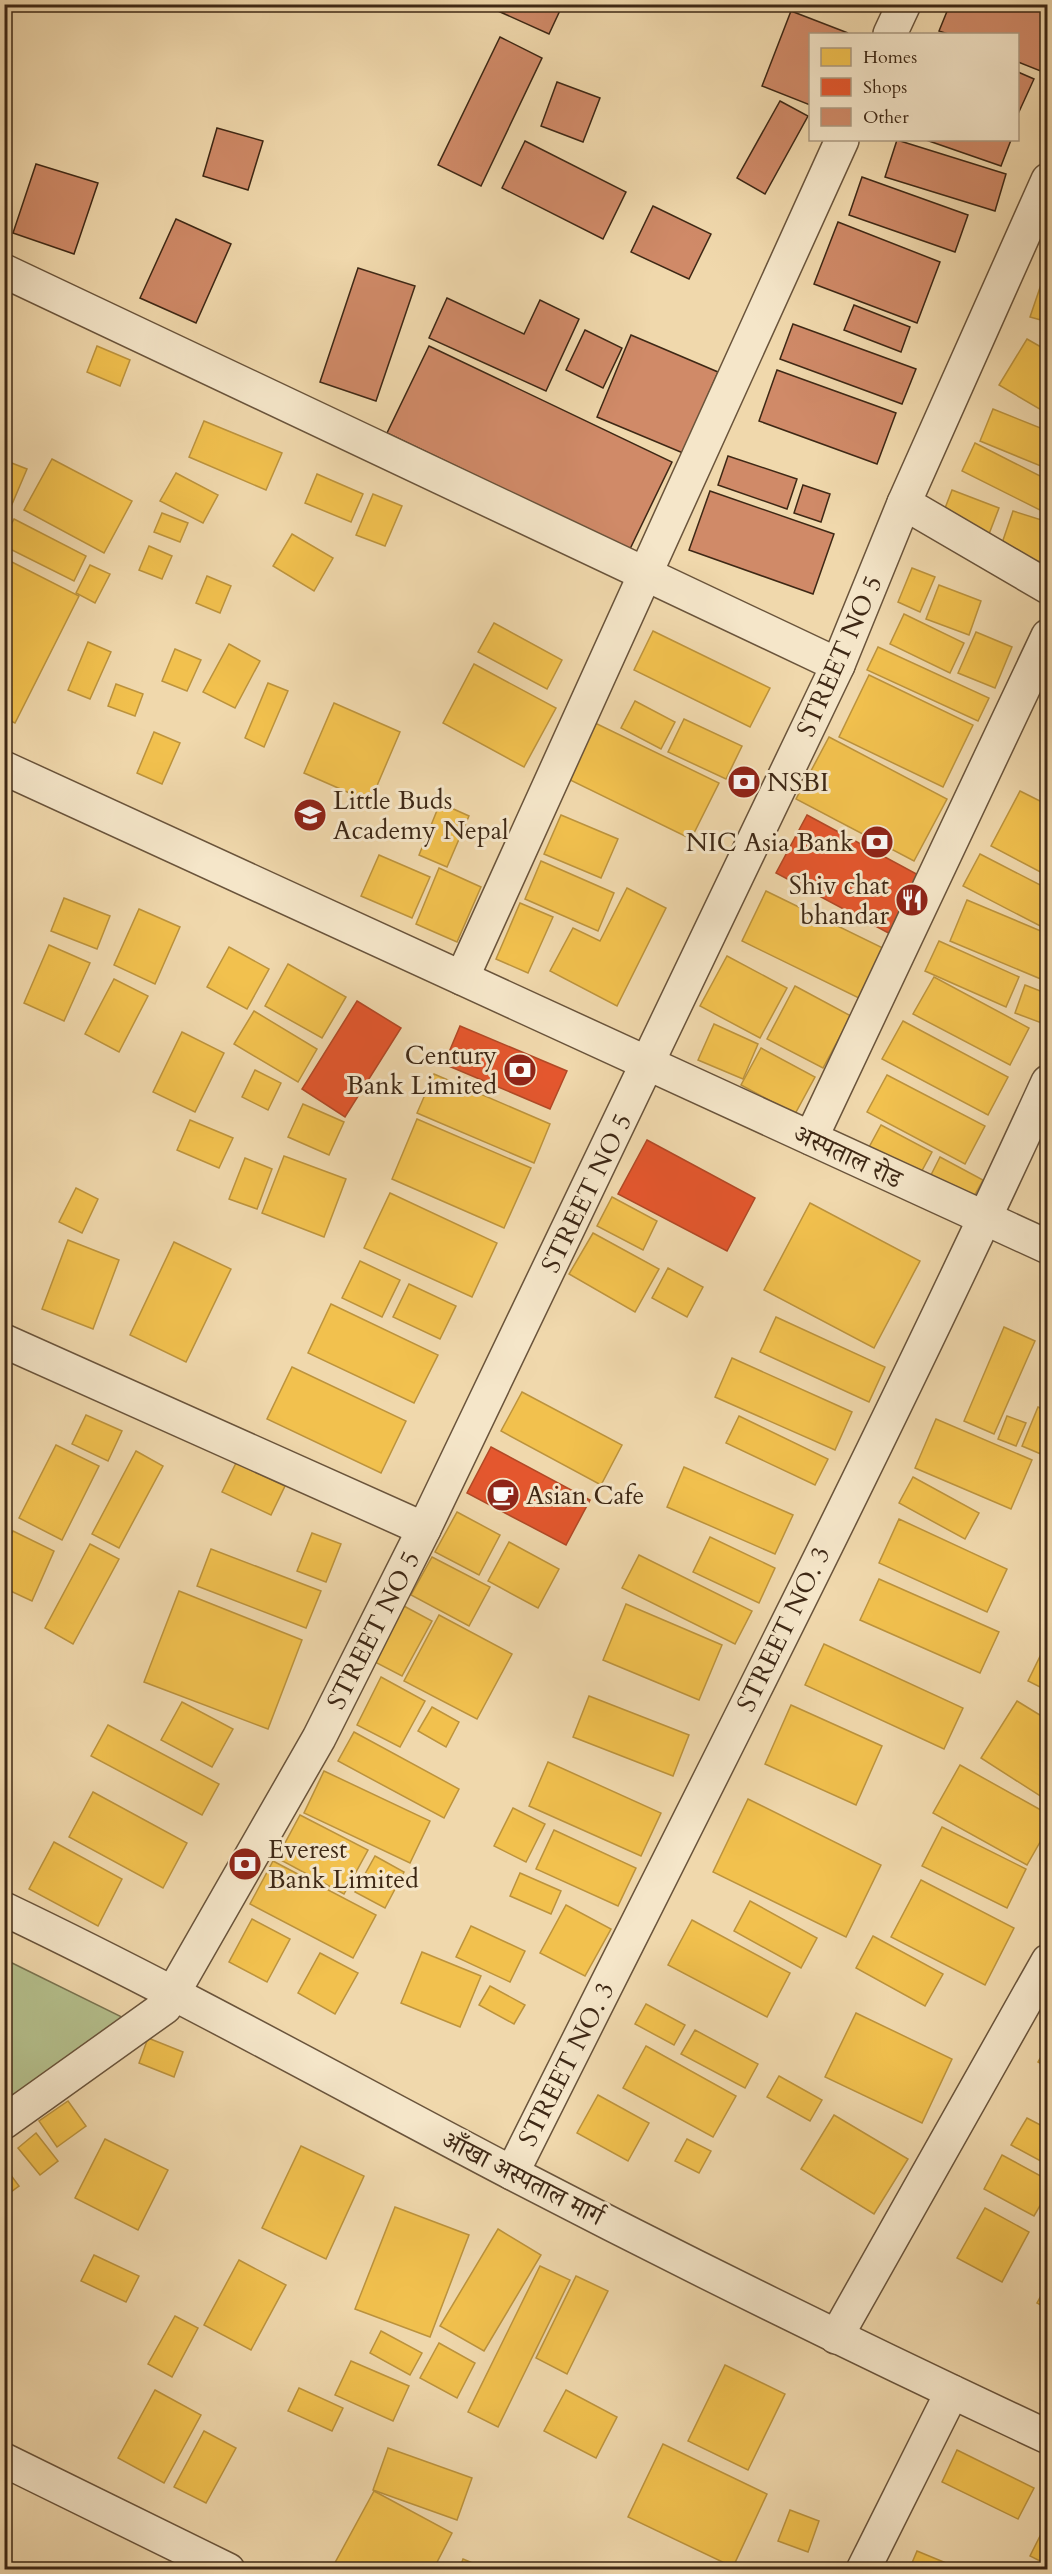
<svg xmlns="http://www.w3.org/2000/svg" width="1052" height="2574" font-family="Cardo,'Noto Serif Devanagari',serif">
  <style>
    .green { fill: #b5c08d; stroke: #7a7451; stroke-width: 1.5 }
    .homes { fill: #f2c14e; stroke: #bc933d; stroke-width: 1.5 }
    .shops { fill: #e4572e; stroke: #b24926; stroke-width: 1.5 }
    .building { fill: #d08a68; stroke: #3e2815; stroke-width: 1.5 }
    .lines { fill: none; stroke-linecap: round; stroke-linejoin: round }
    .minor-casing { stroke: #6a543b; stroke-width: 36 }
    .minor { stroke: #f5e6c9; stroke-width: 33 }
    .labels { text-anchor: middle; stroke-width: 6; stroke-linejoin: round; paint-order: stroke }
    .street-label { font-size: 26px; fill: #3e2815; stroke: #f5e6c9 }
    .poi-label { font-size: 26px; fill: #3e2815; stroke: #f5e6c9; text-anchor: start }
  </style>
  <rect width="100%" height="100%" fill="#f0d8ac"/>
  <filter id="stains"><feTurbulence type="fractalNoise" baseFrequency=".00333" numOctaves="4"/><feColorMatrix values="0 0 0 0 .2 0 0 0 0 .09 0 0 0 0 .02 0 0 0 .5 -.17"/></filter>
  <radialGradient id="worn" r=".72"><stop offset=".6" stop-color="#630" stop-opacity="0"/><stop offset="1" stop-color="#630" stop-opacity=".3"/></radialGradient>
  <path class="green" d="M4 1959 130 2021 4 2110Z"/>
  <g class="homes">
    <path d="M1048 264V322L1030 317Z"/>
    <path d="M1027 339 1048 351V414L999 385Z"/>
    <path d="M97 346 130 360 120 386 87 372Z"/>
    <path d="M993 409 1048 431V469L980 441Z"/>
    <path d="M204 421 282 453 266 490 189 457Z"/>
    <path d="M975 443 1048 480V514L962 471Z"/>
    <path d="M52 459 132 501 104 553 24 510Z"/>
    <path d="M4 460 27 469 7 516 4 515Z"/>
    <path d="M176 473 218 495 203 523 160 501Z"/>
    <path d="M317 474 363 494 351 522 305 503Z"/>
    <path d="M952 490 999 508 989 534 942 516Z"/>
    <path d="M373 494 402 506 385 546 356 535Z"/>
    <path d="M1013 511 1048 522 1047 564 1000 549Z"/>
    <path d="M162 513 188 523 180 542 154 532Z"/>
    <path d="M14 519 86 556 74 581 4 546V539Z"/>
    <path d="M292 534 333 558 314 591 273 566Z"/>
    <path d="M149 546 172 556 162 579 139 570Z"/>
    <path d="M4 558 79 596 15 723 4 718Z"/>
    <path d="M90 565 110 574 95 603 76 593Z"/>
    <path d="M912 568 935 577 920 612 898 602Z"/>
    <path d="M207 576 231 586 220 613 196 603Z"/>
    <path d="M939 585 981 601 969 635 926 619Z"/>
    <path d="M904 614 964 643 950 673 890 644Z"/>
    <path d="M494 623 562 660 547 689 478 652Z"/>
    <path d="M653 631 770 688 750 727 634 670Z"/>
    <path d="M976 632 1012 647 995 688 958 673Z"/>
    <path d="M88 642 111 652 90 699 68 690Z"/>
    <path d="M229 644 260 661 235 708 203 692Z"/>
    <path d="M878 647 989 698 978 721 867 670Z"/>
    <path d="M175 649 201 660 187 691 162 681Z"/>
    <path d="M474 664 556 708 524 767 443 723Z"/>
    <path d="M869 675 973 725 943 787 839 737Z"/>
    <path d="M268 683 288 691 264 747 245 738Z"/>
    <path d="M116 684 143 694 135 716 108 706Z"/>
    <path d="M635 701 675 722 661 749 621 728Z"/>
    <path d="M334 703 400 732 370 802 304 773Z"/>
    <path d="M684 719 742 746 726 779 668 752Z"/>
    <path d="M593 722 719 783 691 839 566 778Z"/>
    <path d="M154 732 180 743 162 784 137 773Z"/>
    <path d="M829 737 947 799 914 861 796 799Z"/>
    <path d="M1020 791 1048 805V876L991 846Z"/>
    <path d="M440 803 469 816 447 867 419 855Z"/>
    <path d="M561 815 618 839 601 878 544 854Z"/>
    <path d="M980 854 1048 889V930L963 886Z"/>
    <path d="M379 855 430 877 412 918 361 896Z"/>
    <path d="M541 861 614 893 598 931 525 899Z"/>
    <path d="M439 868 481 887 457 942 416 924Z"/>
    <path d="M627 888 666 908 617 1006 550 971 573 928 600 941Z"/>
    <path d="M766 891 889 951 865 1001 742 941Z"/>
    <path d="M64 898 110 916 97 949 51 931Z"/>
    <path d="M967 900 1048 934V982L950 941Z"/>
    <path d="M520 903 553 917 528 973 496 959Z"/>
    <path d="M139 909 180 927 155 984 114 965Z"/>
    <path d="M939 941 1019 977 1006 1007 925 971Z"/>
    <path d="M49 945 90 963 64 1021 24 1003Z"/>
    <path d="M229 947 269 969 247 1009 207 987Z"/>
    <path d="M727 956 787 988 760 1038 700 1006Z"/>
    <path d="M288 964 346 997 322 1038 265 1006Z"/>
    <path d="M934 977 1029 1028 1010 1065 913 1014Z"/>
    <path d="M114 979 148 996 119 1052 85 1034Z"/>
    <path d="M1025 985 1048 994 1047 1025 1015 1013Z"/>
    <path d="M795 986 851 1016 823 1068 767 1039Z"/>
    <path d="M254 1011 317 1049 298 1082 234 1044Z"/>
    <path d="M903 1021 1008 1077 988 1115 882 1059Z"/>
    <path d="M714 1024 758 1044 743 1079 698 1060Z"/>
    <path d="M182 1032 224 1053 195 1112 153 1092Z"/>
    <path d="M761 1048 815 1077 795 1114 741 1085Z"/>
    <path d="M255 1070 281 1083 268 1110 242 1097Z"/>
    <path d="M434 1074 550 1124 534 1163 417 1113Z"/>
    <path d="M887 1075 985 1126 965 1164 867 1112Z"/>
    <path d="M303 1104 344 1122 329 1155 288 1137Z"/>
    <path d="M417 1119 531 1168 504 1228 392 1179Z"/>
    <path d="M190 1120 233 1138 219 1168 177 1150Z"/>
    <path d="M881 1125 932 1152 918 1178 867 1151Z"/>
    <path d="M284 1156 346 1179 324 1237 262 1213Z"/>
    <path d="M940 1157 983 1180 968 1207 926 1185Z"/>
    <path d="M245 1158 272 1169 257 1209 229 1199Z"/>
    <path d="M76 1188 98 1199 82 1233 59 1222Z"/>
    <path d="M390 1193 497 1243 472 1297 364 1248Z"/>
    <path d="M612 1197 657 1221 643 1250 597 1226Z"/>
    <path d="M810 1203 920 1261 874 1348 764 1290Z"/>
    <path d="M593 1233 659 1269 635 1312 569 1274Z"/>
    <path d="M68 1240 119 1260 93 1329 42 1309Z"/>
    <path d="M174 1242 231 1269 186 1362 130 1335Z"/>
    <path d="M360 1261 400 1280 382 1317 342 1298Z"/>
    <path d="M668 1268 703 1287 687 1317 652 1298Z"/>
    <path d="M409 1284 456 1306 440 1339 393 1317Z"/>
    <path d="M331 1304 438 1355 414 1403 308 1353Z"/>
    <path d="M776 1317 885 1367 869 1402 760 1352Z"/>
    <path d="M1004 1327 1035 1341 994 1434 964 1421Z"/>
    <path d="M732 1358 852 1412 835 1450 715 1397Z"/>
    <path d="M292 1367 406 1421 381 1473 267 1419Z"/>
    <path d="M522 1392 622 1445 601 1485 501 1431Z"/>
    <path d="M1038 1407 1048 1411V1457L1022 1446Z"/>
    <path d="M86 1415 122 1431 108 1461 72 1444Z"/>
    <path d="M739 1416 828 1459 815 1485 726 1443Z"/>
    <path d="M1007 1416 1026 1423 1016 1446 998 1439Z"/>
    <path d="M936 1419 1032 1460 1011 1509 915 1468Z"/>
    <path d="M56 1445 99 1466 62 1540 19 1518Z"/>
    <path d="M136 1451 163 1466 119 1548 92 1534Z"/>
    <path d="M236 1463 285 1486 271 1515 222 1492Z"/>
    <path d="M684 1467 793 1515 775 1554 667 1507Z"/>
    <path d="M913 1477 979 1513 965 1539 899 1503Z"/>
    <path d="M457 1512 500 1535 479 1575 435 1552Z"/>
    <path d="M899 1519 1007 1569 987 1612 879 1563Z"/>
    <path d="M13 1531 54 1551 32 1601 4 1588V1550Z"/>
    <path d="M312 1533 341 1544 326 1582 297 1571Z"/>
    <path d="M710 1537 775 1568 759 1603 693 1572Z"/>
    <path d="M509 1542 559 1569 538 1608 488 1581Z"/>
    <path d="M90 1544 119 1559 73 1644 45 1628Z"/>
    <path d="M211 1549 321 1591 306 1628 197 1586Z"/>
    <path d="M639 1555 752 1611 735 1644 622 1588Z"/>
    <path d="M432 1557 490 1587 469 1626 411 1595Z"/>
    <path d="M879 1579 999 1632 980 1673 860 1620Z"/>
    <path d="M179 1591 302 1640 268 1729 144 1682Z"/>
    <path d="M626 1604 722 1645 699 1700 603 1660Z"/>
    <path d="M402 1605 432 1621 402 1676 373 1661Z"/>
    <path d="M439 1615 512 1654 477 1719 404 1681Z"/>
    <path d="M1047 1642 1048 1643V1691L1028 1681Z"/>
    <path d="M824 1644 963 1708 944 1749 805 1685Z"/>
    <path d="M381 1677 425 1701 400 1747 357 1725Z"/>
    <path d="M589 1696 689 1735 673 1776 573 1737Z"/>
    <path d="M1017 1701 1048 1720V1801L981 1758Z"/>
    <path d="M182 1702 233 1729 212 1767 161 1740Z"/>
    <path d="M791 1705 882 1746 856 1805 765 1764Z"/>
    <path d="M432 1707 459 1722 446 1747 418 1731Z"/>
    <path d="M108 1725 219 1784 202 1815 91 1756Z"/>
    <path d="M354 1732 459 1789 444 1818 338 1761Z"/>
    <path d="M548 1762 661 1813 641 1856 529 1806Z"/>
    <path d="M960 1765 1048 1814V1828L1027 1865 933 1813Z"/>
    <path d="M324 1771 430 1821 410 1863 304 1813Z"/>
    <path d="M93 1792 187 1843 163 1888 69 1837Z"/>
    <path d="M748 1799 881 1865 846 1937 713 1872Z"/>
    <path d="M513 1808 545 1824 526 1862 494 1846Z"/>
    <path d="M300 1815 368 1850 344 1894 277 1858Z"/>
    <path d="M942 1827 1026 1869 1007 1908 922 1866Z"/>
    <path d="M554 1830 636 1868 618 1906 536 1869Z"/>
    <path d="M54 1842 122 1879 98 1926 29 1889Z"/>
    <path d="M375 1856 404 1872 385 1908 355 1892Z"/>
    <path d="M273 1861 376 1915 353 1958 250 1904Z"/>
    <path d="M520 1873 561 1891 551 1914 510 1896Z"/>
    <path d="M921 1880 1014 1928 985 1985 891 1937Z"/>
    <path d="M750 1901 817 1938 801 1968 734 1931Z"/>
    <path d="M566 1905 611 1929 585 1976 540 1953Z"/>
    <path d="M252 1919 290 1939 267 1982 229 1962Z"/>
    <path d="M692 1920 790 1973 767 2017 668 1965Z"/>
    <path d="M471 1926 525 1951 510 1982 456 1957Z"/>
    <path d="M873 1936 943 1974 925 2006 856 1968Z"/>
    <path d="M422 1952 481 1976 460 2027 401 2003Z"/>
    <path d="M320 1953 358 1973 335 2014 298 1993Z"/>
    <path d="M490 1986 525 2005 514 2024 479 2005Z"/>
    <path d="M646 2004 685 2025 674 2045 635 2024Z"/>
    <path d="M856 2013 952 2059 922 2123 825 2077Z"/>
    <path d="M695 2030 758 2064 745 2088 681 2054Z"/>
    <path d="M148 2038 183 2052 174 2077 139 2063Z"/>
    <path d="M1048 2045V2068L1038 2062Z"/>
    <path d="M646 2046 736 2096 713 2137 623 2088Z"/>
    <path d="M779 2076 822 2100 810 2121 767 2097Z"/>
    <path d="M598 2095 649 2123 628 2161 577 2133Z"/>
    <path d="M68 2101 86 2126 57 2147 39 2121Z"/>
    <path d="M834 2115 908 2159 874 2214 801 2169Z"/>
    <path d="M1027 2118 1048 2129V2165L1011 2145Z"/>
    <path d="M36 2133 58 2161 40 2175 18 2148Z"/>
    <path d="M105 2139 168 2170 138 2230 75 2198Z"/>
    <path d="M687 2139 711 2151 699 2173 675 2161Z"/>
    <path d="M301 2146 364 2176 326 2259 262 2228Z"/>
    <path d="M1002 2155 1048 2180V2192L1034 2216 984 2189Z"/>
    <path d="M4 2166 19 2186 4 2197Z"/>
    <path d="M395 2207 469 2235 430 2337 355 2309Z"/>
    <path d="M985 2208 1029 2232 1002 2282 957 2258Z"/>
    <path d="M498 2229 541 2255 484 2351 440 2326Z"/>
    <path d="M94 2255 139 2276 126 2302 81 2281Z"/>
    <path d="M239 2260 286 2285 251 2350 204 2325Z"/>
    <path d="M540 2266 570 2280 498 2427 468 2412Z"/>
    <path d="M576 2276 608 2291 567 2374 536 2358Z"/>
    <path d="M1048 2283V2309L1037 2303Z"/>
    <path d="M175 2316 198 2328 172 2377 148 2364Z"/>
    <path d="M381 2331 422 2353 410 2375 370 2353Z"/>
    <path d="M439 2343 475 2363 457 2398 420 2378Z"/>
    <path d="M351 2361 409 2386 393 2421 335 2395Z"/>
    <path d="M725 2365 785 2394 748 2470 688 2441Z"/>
    <path d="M299 2388 343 2408 332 2431 288 2411Z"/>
    <path d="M155 2390 201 2415 164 2483 118 2458Z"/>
    <path d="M566 2390 617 2417 596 2458 544 2431Z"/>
    <path d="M204 2431 236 2448 206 2503 174 2487Z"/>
    <path d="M663 2444 767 2494 733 2567 628 2517Z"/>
    <path d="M388 2448 472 2478 457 2520 373 2490Z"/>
    <path d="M957 2450 1034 2488 1018 2519 942 2482Z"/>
    <path d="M374 2491 452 2533 433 2570H331Z"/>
    <path d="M790 2510 819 2521 808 2552 778 2541Z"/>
    <path d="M1048 2520V2565L1030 2556Z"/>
    <path d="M917 2551 963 2570H909Z"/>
    <path d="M463 2559 489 2570H459Z"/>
  </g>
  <g class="shops">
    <path d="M807 815 924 878 894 936 776 873Z"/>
    <path d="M357 1001 401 1028 345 1117 302 1089Z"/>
    <path d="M460 1026 567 1071 550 1109 444 1064Z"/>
    <path d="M647 1140 755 1198 727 1251 618 1194Z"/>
    <path d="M491 1447 590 1500 566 1545 467 1493Z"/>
  </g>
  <g class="building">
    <path d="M501 4H563L549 34 498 11Z"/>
    <path d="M950 4H1025L1048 14V74L1018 62V34H948L939 31Z"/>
    <path d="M791 11 848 33 810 34V105L762 86Z"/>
    <path d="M500 37 542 58 481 186 438 165Z"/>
    <path d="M1018 72 1034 79 1018 114Z"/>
    <path d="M557 82 600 98 583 142 541 126Z"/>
    <path d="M780 101 808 116 765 194 737 178Z"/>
    <path d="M217 128 263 141 248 190 203 176Z"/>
    <path d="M897 140 1006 174 995 211 885 177Z"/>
    <path d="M926 140H1011L1001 166Z"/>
    <path d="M525 141 626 192 603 239 502 188Z"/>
    <path d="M36 164 98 183 74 254 13 233Z"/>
    <path d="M862 177 968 215 955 252 849 215Z"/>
    <path d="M653 206 711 234 689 279 631 252Z"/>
    <path d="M176 219 231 244 196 323 140 298Z"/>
    <path d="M838 222 940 262 917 323 814 284Z"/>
    <path d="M358 268 415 286 376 401 320 382Z"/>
    <path d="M447 298 524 334 540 300 579 319 546 391 429 338Z"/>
    <path d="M854 305 910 327 901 352 844 330Z"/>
    <path d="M793 324 916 369 902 404 780 359Z"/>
    <path d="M585 330 622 348 603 388 566 370Z"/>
    <path d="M631 335 718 372 683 453 597 417Z"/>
    <path d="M429 346 672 462 630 549 387 433Z"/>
    <path d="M777 370 896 413 877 464 759 421Z"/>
    <path d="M728 456 797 479 787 509 718 485Z"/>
    <path d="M803 485 830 494 821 522 794 513Z"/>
    <path d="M710 491 834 534 813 594 689 550Z"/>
  </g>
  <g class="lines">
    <defs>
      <g id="minor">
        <path d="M890 34 904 4"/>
        <path d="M4 271 838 665"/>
        <path d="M904 503 1048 587"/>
        <path d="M4 768 1048 1247"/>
        <path d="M462 978 842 140"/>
        <path d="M811 1138 1048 636"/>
        <path d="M4 1341 424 1529"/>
        <path d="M4 1909C176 1991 342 2084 510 2172 687 2264 866 2352 1048 2437"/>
        <path d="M4 2122 165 2007 319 1738 424 1529 838 665 904 503 1048 180"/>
        <path d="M512 2173C693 1811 879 1450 1048 1082"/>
        <path d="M836 2337 1048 1961"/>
        <path d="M4 2460 228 2570"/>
        <path d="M863 2570 952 2392"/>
      </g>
    </defs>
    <use href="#minor" class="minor-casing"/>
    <use href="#minor" class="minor"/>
  </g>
  <defs>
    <symbol id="bank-disc" viewBox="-11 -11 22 22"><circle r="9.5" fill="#8f2418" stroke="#f5e6c9"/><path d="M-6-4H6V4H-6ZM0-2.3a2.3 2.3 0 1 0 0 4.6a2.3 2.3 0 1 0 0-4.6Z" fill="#fff"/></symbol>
    <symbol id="school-disc" viewBox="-11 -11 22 22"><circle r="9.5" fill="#8f2418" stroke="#f5e6c9"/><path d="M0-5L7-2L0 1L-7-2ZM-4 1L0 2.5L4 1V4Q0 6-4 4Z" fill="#fff"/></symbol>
    <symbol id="restaurant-disc" viewBox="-11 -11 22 22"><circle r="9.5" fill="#8f2418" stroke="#f5e6c9"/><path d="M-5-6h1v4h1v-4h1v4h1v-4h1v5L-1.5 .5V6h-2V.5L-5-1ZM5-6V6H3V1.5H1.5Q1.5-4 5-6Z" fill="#fff"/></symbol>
    <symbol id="cafe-disc" viewBox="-11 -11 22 22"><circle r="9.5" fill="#8f2418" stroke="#f5e6c9"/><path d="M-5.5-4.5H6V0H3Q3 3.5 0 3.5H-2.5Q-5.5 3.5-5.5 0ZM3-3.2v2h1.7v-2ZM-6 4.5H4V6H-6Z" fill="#fff"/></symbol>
  </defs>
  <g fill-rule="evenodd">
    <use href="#bank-disc" x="725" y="763" width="38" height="38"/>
    <use href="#school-disc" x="291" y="796" width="38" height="38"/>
    <use href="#bank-disc" x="858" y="823" width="38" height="38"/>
    <use href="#restaurant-disc" x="893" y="881" width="38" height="38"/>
    <use href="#bank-disc" x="501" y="1051" width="38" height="38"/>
    <use href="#cafe-disc" x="484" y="1476" width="38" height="38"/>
    <use href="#bank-disc" x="226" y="1845" width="38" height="38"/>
  </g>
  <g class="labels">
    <g class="street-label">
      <text transform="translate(839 656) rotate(-66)" y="9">STREET NO 5</text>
      <text transform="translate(848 1156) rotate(25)" y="9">अस्पताल रोड</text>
      <text transform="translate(586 1193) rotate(-64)" y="9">STREET NO 5</text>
      <text transform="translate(783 1629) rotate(-64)" y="9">STREET NO. 3</text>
      <text transform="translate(373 1630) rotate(-63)" y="9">STREET NO 5</text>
      <text transform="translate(566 2064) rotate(-63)" y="9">STREET NO. 3</text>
      <text transform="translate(523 2178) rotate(27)" y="9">आँखा अस्पताल मार्ग</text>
    </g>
    <g class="poi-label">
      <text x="767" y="791">NSBI</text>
      <text x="333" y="809">Little Buds<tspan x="333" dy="30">Academy Nepal</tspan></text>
      <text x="854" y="851" text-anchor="end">NIC Asia Bank</text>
      <text x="889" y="894" text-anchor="end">Shiv chat<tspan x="889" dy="30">bhandar</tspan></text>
      <text x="497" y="1064" text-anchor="end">Century<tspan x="497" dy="30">Bank Limited</tspan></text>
      <text x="526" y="1504">Asian Cafe</text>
      <text x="268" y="1858">Everest<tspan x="268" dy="30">Bank Limited</tspan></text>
    </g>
  </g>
  <rect width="1052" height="2574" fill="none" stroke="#f0d8ac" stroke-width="24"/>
  <rect x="6" y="6" width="1040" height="2562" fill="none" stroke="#3e2815" stroke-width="3"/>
  <rect x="12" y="12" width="1028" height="2550" fill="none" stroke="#3e2815" stroke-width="1.5"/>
  <rect x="809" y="33" width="210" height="108" fill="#f5e6c9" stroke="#ac9a81" stroke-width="1.5"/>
  <rect x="821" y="48" width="30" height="18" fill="#f2c14e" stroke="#ac9a81" stroke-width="1.5"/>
  <text x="863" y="63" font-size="18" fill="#3e2815">Homes</text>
  <rect x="821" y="78" width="30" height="18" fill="#e4572e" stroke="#ac9a81" stroke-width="1.5"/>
  <text x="863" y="93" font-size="18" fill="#3e2815">Shops</text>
  <rect x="821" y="108" width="30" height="18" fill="#d08a68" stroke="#ac9a81" stroke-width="1.5"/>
  <text x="863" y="123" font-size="18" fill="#3e2815">Other</text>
  <rect width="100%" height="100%" filter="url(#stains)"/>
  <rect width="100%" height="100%" fill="url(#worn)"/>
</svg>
